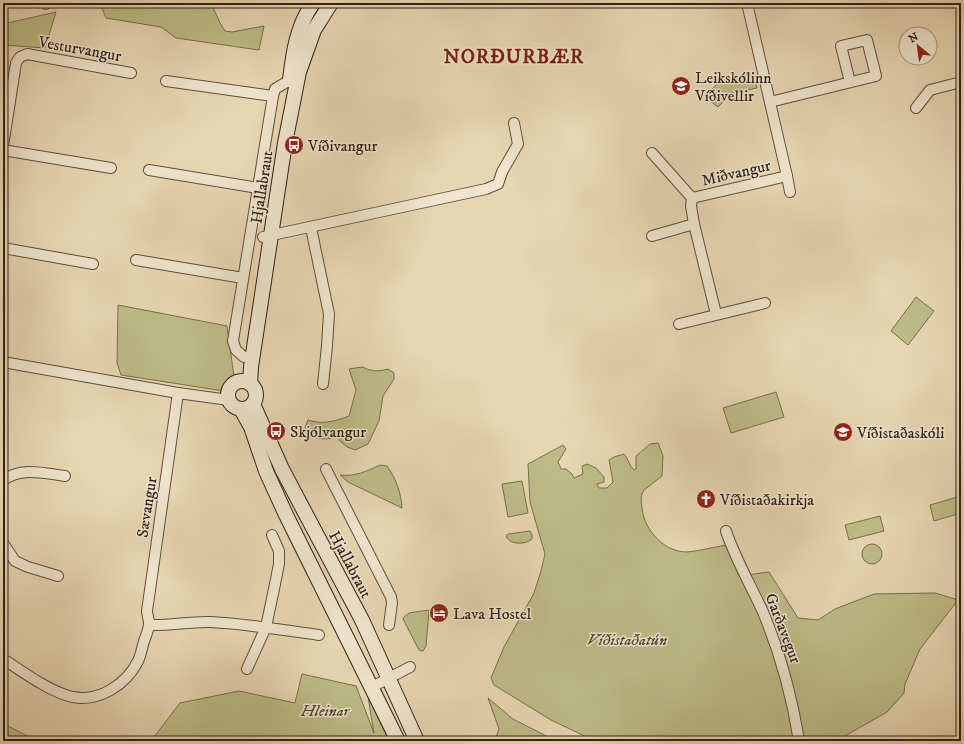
<svg xmlns="http://www.w3.org/2000/svg" width="964" height="744" font-family="'IM FELL DW Pica',serif">
  <style>
    .green { fill: #bdbc87; stroke: #776e50 }
    .lines { fill: none; stroke-linecap: round; stroke-linejoin: round }
    .street-casing { stroke: #5e4e3f; stroke-width: 12 }
    .secondary-casing { stroke: #312019; stroke-width: 16 }
    .street { stroke: #efe4cd; stroke-width: 10 }
    .secondary { stroke: #efe4cd; stroke-width: 14 }
    .labels { text-anchor: middle; stroke-width: 3; stroke-linejoin: round; paint-order: stroke }
    .street-label { font-size: 16px; fill: #312019; stroke: #efe4cd }
    .poi-label { font-size: 16px; fill: #312019; stroke: #efe4cd; text-anchor: start }
    .park-label { font-size: 16px; font-style: italic; fill: #544734; stroke: #efe4cd }
    .district-label { font-size: 20px; font-weight: bold; letter-spacing: 1px; fill: #7a1f14; stroke: #efe4cd }
  </style>
  <rect width="100%" height="100%" fill="#e7d6b2"/>
  <filter id="stains"><feTurbulence type="fractalNoise" baseFrequency=".005" numOctaves="4"/><feColorMatrix values="0 0 0 0 .2 0 0 0 0 .09 0 0 0 0 .02 0 0 0 .5 -.17"/></filter>
  <radialGradient id="worn" r=".72"><stop offset=".6" stop-color="#630" stop-opacity="0"/><stop offset="1" stop-color="#630" stop-opacity=".3"/></radialGradient>
  <g class="green">
    <path d="M100 3H211L220 23 225 31 232 32 264 26 259 50 176 38 161 27 106 18Z"/>
    <path d="M56 12 45 48 3 45V24Z"/>
    <path d="M754 74 757 88 731 93 718 107 705 97 720 81Z"/>
    <path d="M916 297 934 311 908 345 891 331Z"/>
    <path d="M118 305 227 326 234 377 224 391 121 375 117 363Z"/>
    <path d="M362 367C371 371 378 372 388 369L394 373V379L383 396 379 421 368 444 355 450 347 447 339 440 342 434 339 430 336 432 334 437C326 441 316 438 308 435L305 428 308 420C322 425 336 421 349 416L356 390 349 369Z"/>
    <path d="M776 392 784 417 731 433 723 408Z"/>
    <path d="M658 443 663 456 662 476 644 490C639 497 642 506 643 514 648 534 666 552 687 552 700 551 714 547 727 545L739 576 769 572 798 618 818 620 835 609 874 594 935 593 958 600 920 649 905 684 904 693 887 712 836 741H595L551 720 494 685 491 678 504 647 534 593 541 571 545 554 530 502 528 464 563 445 566 449 558 462 561 469H566L572 474 574 478 583 474 582 466 587 464 596 468 604 477V482L597 484 599 488H607L613 482 609 460 614 457 624 454C629 459 629 466 634 470L636 469V456L650 444Z"/>
    <path d="M380 465 387 466C396 479 401 492 402 508L348 482 340 475C354 477 368 471 380 465Z"/>
    <path d="M522 481 528 513 508 517 502 484Z"/>
    <path d="M961 496V513L934 521 930 505Z"/>
    <path d="M880 516 884 531 849 540 845 525Z"/>
    <path d="M530 531 532 535V539C526 545 509 545 506 536L508 534Z"/>
    <circle cx="872" cy="554" r="10"/>
    <path d="M429 610 426 646 423 651 419 650 403 619 404 617 409 613Z"/>
    <path d="M302 674 356 686 374 733 368 697 389 741H151L180 703 239 691 295 703Z"/>
    <path d="M488 698 513 719 556 741H493L496 737 499 729Z"/>
    <path d="M3 723 4 724 37 741H3Z"/>
  </g>
  <g class="lines">
    <defs>
      <g id="street">
        <path d="M45 3 46 4"/>
        <path d="M166 81 273 96"/>
        <path d="M770 102 876 76 867 40 841 46 850 82"/>
        <path d="M916 108 930 90 961 82"/>
        <path d="M3 146 16 63 20 57 27 54 131 73"/>
        <path d="M3 150 111 168"/>
        <path d="M652 153 692 198"/>
        <path d="M149 170 258 188"/>
        <path d="M787 176 790 192"/>
        <path d="M311 228 329 314 327 346 323 384"/>
        <path d="M652 236 694 224"/>
        <path d="M263 237 486 189 498 184 502 172 518 144 514 123"/>
        <path d="M3 248 93 264"/>
        <path d="M136 260 243 278"/>
        <path d="M716 314 694 224 691 206 692 198 787 176 747 3"/>
        <path d="M679 324 765 303"/>
        <path d="M244 357 236 350 233 341 273 96 275 89 290 80"/>
        <path d="M3 362 178 393 229 400"/>
        <path d="M326 469 391 597 392 603 389 625"/>
        <path d="M3 480C23 467 42 473 65 476"/>
        <path d="M726 531C735 558 751 586 763 612 780 653 792 697 799 741"/>
        <path d="M3 543 15 561 28 567 58 576"/>
        <path d="M149 625C170 626 190 621 211 622 247 624 283 630 319 635"/>
        <path d="M3 659C22 671 51 693 73 697 99 702 126 685 138 661 141 655 142 648 144 641 146 636 149 629 149 623 149 619 147 615 147 611L178 393"/>
        <path d="M247 669 266 627 274 589 279 564V551L272 535"/>
        <path d="M372 687 410 667"/>
      </g>
      <g id="secondary">
        <path d="M290 80C293 53 297 26 313 3"/>
        <circle cx="242" cy="395" r="14"/>
        <path d="M250 383 251 367 285 143 299 72 314 30 331 3"/>
        <path d="M253 404 282 469 302 507 362 620 417 741"/>
        <path d="M241 409 251 427 266 471 286 515 398 741"/>
      </g>
    </defs>
    <use href="#street" class="street-casing"/>
    <use href="#secondary" class="secondary-casing"/>
    <use href="#street" class="street"/>
    <use href="#secondary" class="secondary"/>
  </g>
  <defs>
    <symbol id="school-disc" viewBox="-11 -11 22 22"><circle r="9.5" fill="#8f2418" stroke="#efe4cd"/><path d="M0-5L7-2L0 1L-7-2ZM-4 1L0 2.5L4 1V4Q0 6-4 4Z" fill="#fff"/></symbol>
    <symbol id="bus-disc" viewBox="-11 -11 22 22"><circle r="9.5" fill="#8f2418" stroke="#efe4cd"/><path d="M-5-6H5V4H4V6H2V4H-2V6H-4V4H-5ZM-3.5-4V0h7V-4ZM-3.5 1.2v1.5H-2V1.2ZM2 1.2v1.5H3.5V1.2Z" fill="#fff"/></symbol>
    <symbol id="church-disc" viewBox="-11 -11 22 22"><circle r="9.5" fill="#8f2418" stroke="#efe4cd"/><path d="M-1.2-6h2.4v3.5h3.3v2.4h-3.3V6h-2.4V-.1h-3.3v-2.4h3.3Z" fill="#fff"/></symbol>
    <symbol id="hotel-disc" viewBox="-11 -11 22 22"><circle r="9.5" fill="#8f2418" stroke="#efe4cd"/><path d="M-6-4.5h1.5V1H6V5H4.5V3h-9V5H-6ZM-4 0a1.8 1.8 0 1 1 3.6 0ZM.5 0V-2.5h3Q6-2.5 6 0Z" fill="#fff"/></symbol>
  </defs>
  <g fill-rule="evenodd">
    <use href="#school-disc" x="670" y="75" width="22" height="22"/>
    <use href="#bus-disc" x="283" y="134" width="22" height="22"/>
    <use href="#bus-disc" x="265" y="420" width="22" height="22"/>
    <use href="#school-disc" x="832" y="421" width="22" height="22"/>
    <use href="#church-disc" x="695" y="488" width="22" height="22"/>
    <use href="#hotel-disc" x="428" y="602" width="22" height="22"/>
  </g>
  <g class="labels">
    <g class="street-label">
      <text transform="translate(80 48) rotate(10)" y="6">Vesturvangur</text>
      <text transform="translate(736 172) rotate(-13)" y="6">Miðvangur</text>
      <text transform="translate(261 187) rotate(-81)" y="6">Hjallabraut</text>
      <text transform="translate(146 507) rotate(-81)" y="6">Sævangur</text>
      <text transform="translate(351 564) rotate(62)" y="6">Hjallabraut</text>
      <text transform="translate(784 628) rotate(69)" y="6">Garðavegur</text>
    </g>
    <g class="poi-label">
      <text x="695" y="83">Leikskólinn<tspan x="695" dy="18">Víðivellir</tspan></text>
      <text x="308" y="151">Víðivangur</text>
      <text x="290" y="437">Skjólvangur</text>
      <text x="857" y="438">Víðistaðaskóli</text>
      <text x="720" y="505">Víðistaðakirkja</text>
      <text x="453" y="619">Lava Hostel</text>
    </g>
    <g class="park-label">
      <text x="627" y="645">Víðistaðatún</text>
      <text x="325" y="716">Hleinar</text>
    </g>
    <g class="district-label">
      <text x="514" y="63">NORÐURBÆR</text>
    </g>
  </g>
  <rect width="964" height="744" fill="none" stroke="#e7d6b2" stroke-width="16"/>
  <rect x="4" y="4" width="956" height="736" fill="none" stroke="#312019" stroke-width="2"/>
  <rect x="8" y="8" width="948" height="728" fill="none" stroke="#312019"/>
  <g transform="translate(918 46) rotate(331)"><circle r="19" fill="#efe4cd" stroke="#a39685"/>
  <path d="M0-3L7 15L0 10L-7 15Z" fill="#8f2418"/>
  <text y="-6" font-size="11" font-weight="bold" text-anchor="middle" fill="#312019">N</text>
  </g>
  <rect width="100%" height="100%" filter="url(#stains)"/>
  <rect width="100%" height="100%" fill="url(#worn)"/>
</svg>
